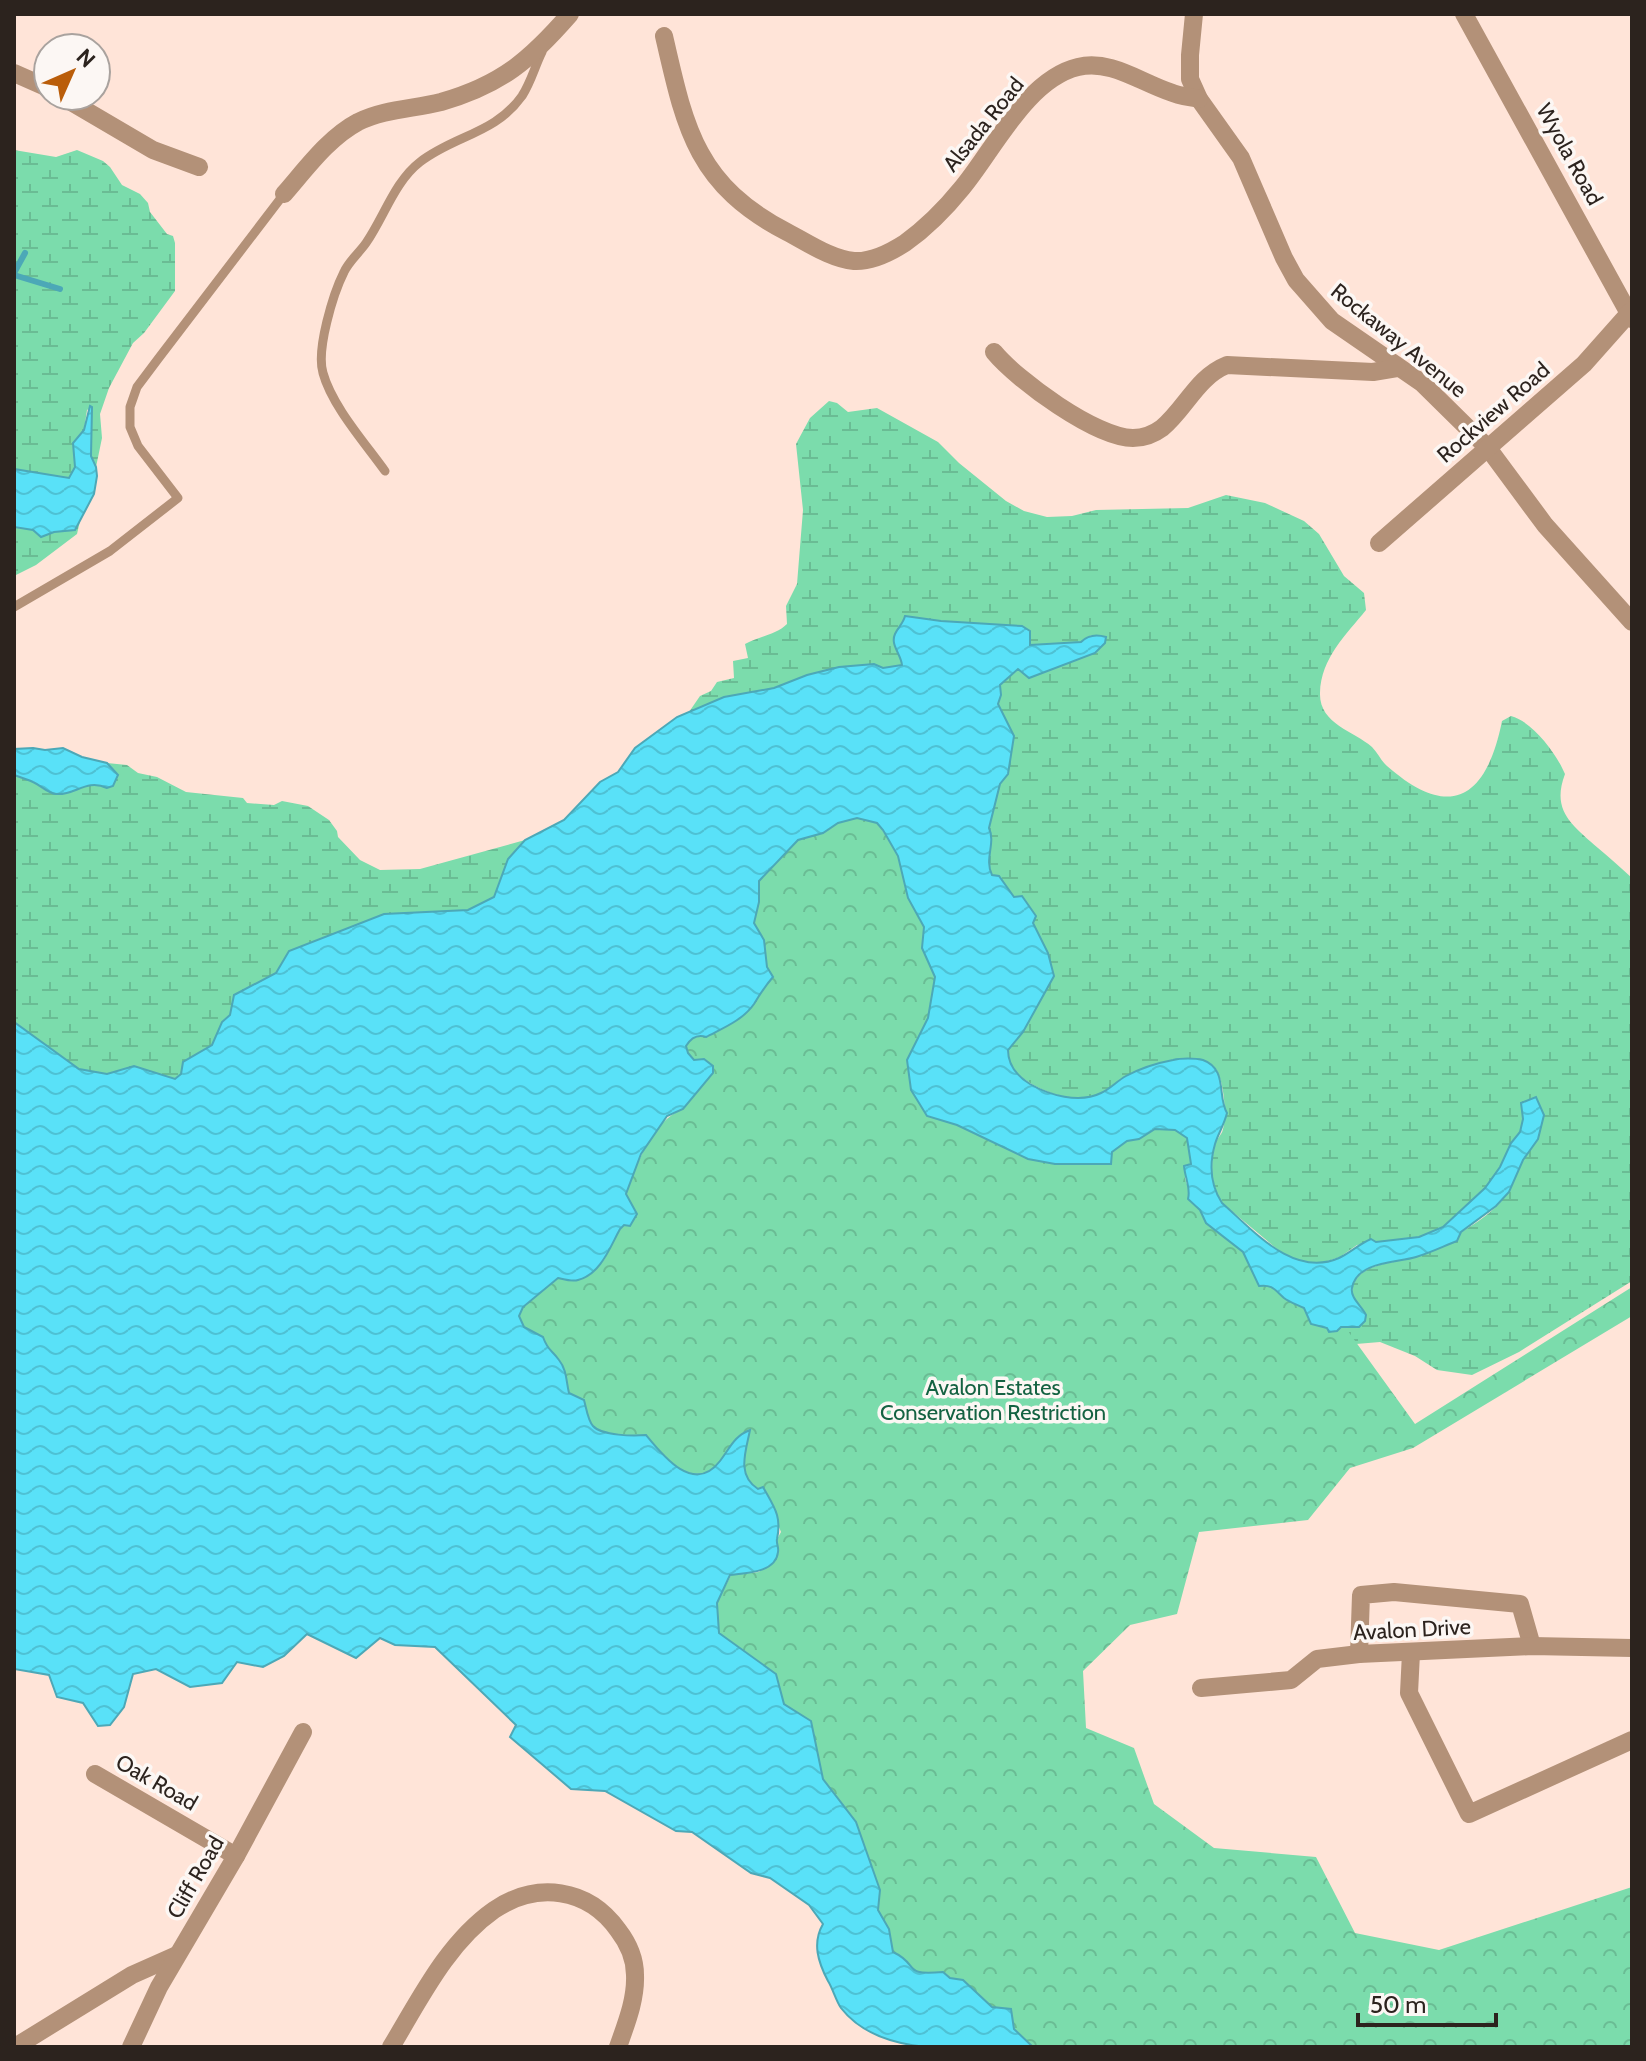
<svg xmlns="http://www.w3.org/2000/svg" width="1646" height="2061" font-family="Cabin,sans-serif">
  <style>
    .wetland { fill: url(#wetland-marsh) }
    .park { fill: url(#park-crowns) }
    .water { fill: url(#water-waves); stroke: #4ca8b7; stroke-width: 2 }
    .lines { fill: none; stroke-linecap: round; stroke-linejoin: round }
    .stream { stroke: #4ca8b7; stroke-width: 6 }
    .service { stroke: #b39178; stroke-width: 9 }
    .minor { stroke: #b39178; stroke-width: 18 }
    .labels { text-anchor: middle; stroke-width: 7; stroke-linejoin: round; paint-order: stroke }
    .street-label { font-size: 22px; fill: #2c231e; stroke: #fcf7f4 }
    .park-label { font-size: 22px; fill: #146242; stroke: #fcf7f4 }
  </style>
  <defs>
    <pattern id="wetland-marsh" width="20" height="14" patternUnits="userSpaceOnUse" patternTransform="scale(2)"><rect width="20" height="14" fill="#7bdcac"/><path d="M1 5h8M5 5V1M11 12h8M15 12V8" fill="none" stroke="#6abc94"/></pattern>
    <pattern id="park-crowns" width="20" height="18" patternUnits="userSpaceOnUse" patternTransform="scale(2)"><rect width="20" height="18" fill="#7bdcac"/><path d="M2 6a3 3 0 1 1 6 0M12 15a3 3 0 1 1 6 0" fill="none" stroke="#6abc94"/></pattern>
    <pattern id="water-waves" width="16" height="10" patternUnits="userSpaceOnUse" patternTransform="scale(2)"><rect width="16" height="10" fill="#59e1f8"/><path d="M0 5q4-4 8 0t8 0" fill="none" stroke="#4ec1d4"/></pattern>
  </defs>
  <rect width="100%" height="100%" fill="#ffe4d8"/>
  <g class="wetland">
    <path d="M14 150 56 157 77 150 103 161 110 167 122 185 140 194 148 203 150 212 167 234 173 236 175 243V291L144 333 133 343 109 388 100 414 102 438 96 467 91 456 92 407 87 410 84 430 73 443 75 467 69 478 14 469Z"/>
    <path d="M829 401 837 403 848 412 877 408 938 442 959 463 1006 501 1024 511 1047 517 1072 516 1096 510 1188 508 1226 495 1265 503 1304 521 1319 534 1344 576 1364 593 1366 610C1346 635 1321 658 1320 693 1319 724 1354 731 1372 747 1378 753 1381 761 1387 766 1452 823 1487 796 1502 721L1511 716C1533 722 1556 753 1565 774 1551 811 1572 825 1598 848 1610 858 1621 868 1632 878V1281L1519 1352 1472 1375 1437 1370 1415 1356 1380 1342 1344 1345 928 1018 1188 1199 1352 1296C1351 1259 1399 1266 1420 1254 1450 1238 1487 1222 1507 1194 1515 1184 1517 1170 1523 1160 1528 1153 1533 1146 1538 1139L1521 1103 1523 1119 1520 1132 1511 1143 1500 1167 1485 1188 1443 1227 1419 1237 1357 1245 1340 1257 1321 1263H1304L1283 1254 1222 1203C1211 1185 1210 1165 1215 1145 1216 1139 1222 1135 1223 1129 1227 1116 1224 1081 1216 1069 1211 1063 1202 1060 1195 1060 1171 1058 1146 1065 1125 1077 1112 1084 1103 1095 1088 1097 1068 1100 1046 1093 1030 1083 1017 1075 1008 1066 1008 1050L1023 1032 1054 976C1044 937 1022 908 999 876L992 875C984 859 996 843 989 828L1000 784 1008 774 1013 736 998 704 1001 695 1000 685 1019 669 1095 653 1105 637C1096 634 1088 634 1081 642L1030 645 941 621 906 616 895 647 901 655 902 665 898 667H839L807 675 774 688 724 697 689 712 700 696 711 691 717 682 734 678 733 661 748 658 745 644C759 636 776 635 787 624L786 606 797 584 803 510 796 444 810 418Z"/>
    <path d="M80 521 77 534 36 565 14 576V527L33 530 41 537 54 532 75 530Z"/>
    <path d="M107 763 127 765 138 773 157 777 186 792 243 798 247 803 274 805 282 801 308 806 329 820 337 831 338 837 360 860 380 870 420 869 525 840 508 859 494 897 468 910 384 914 289 951 276 973 234 995 230 1015 222 1022 212 1045 183 1062 181 1074 174 1079 134 1066 107 1074 79 1069 14 1022V775L36 783 43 789 72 792C80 783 97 783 107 788L118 775Z"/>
  </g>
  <path class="park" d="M857 818 878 823 898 856 908 898 924 927 922 948 935 977 928 1018 907 1060 927 1116 957 1125 1028 1159 1112 1152 1127 1141 1139 1139 1155 1129 1175 1130 1187 1138 1191 1164 1188 1167 1185 1178 1194 1207 1199 1210 1206 1223 1243 1252 1259 1286C1272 1285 1275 1290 1284 1298 1289 1302 1298 1305 1304 1308L1311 1323 1345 1327 1415 1424 1632 1287V1316L1413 1448 1350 1468 1308 1520 1199 1532 1177 1614 1130 1625 1083 1671 1086 1728 1134 1748 1154 1804 1214 1848 1316 1857 1355 1933 1439 1950 1632 1887V2047H1033L963 1980 950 1978 943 1972C900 1976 921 1965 893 1952L889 1930 878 1910 880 1889 856 1822 823 1779 811 1721 784 1704 775 1674 719 1633 717 1603 731 1575 759 1572 778 1552 776 1541 781 1532 763 1487 758 1489C736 1475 746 1451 750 1431 733 1436 730 1451 719 1463 692 1492 663 1456 646 1435 634 1436 602 1436 593 1426 588 1421 586 1408 584 1400L569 1393 559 1360 548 1350 543 1337 524 1327 519 1316 523 1307 558 1278 577 1281 604 1260 620 1229 636 1214 626 1194C638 1162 651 1122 683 1109L694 1060 688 1053 686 1046 691 1038 753 1005 761 991 773 978 767 967 764 940 754 923 759 902V881L798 840 823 833 838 823Z"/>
  <g class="water">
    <path d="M90 406 92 407 91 456 96 467 97 476 94 494 75 530 54 532 41 537 33 530 14 527V469L69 478 75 467 73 443 84 430Z"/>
    <path d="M905 616 941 621 1022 626 1030 631V645L1081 642C1088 635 1096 634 1106 637L1105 643 1095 653 1029 678 1018 669 1000 685 1001 695 998 704 1014 736 1008 774 1000 784 989 828C996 843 984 859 992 875L999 876 1014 897 1022 896 1036 916 1033 923 1048 953 1054 976 1023 1032 1008 1050C1008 1066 1017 1076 1030 1084 1049 1095 1079 1104 1101 1093 1110 1089 1117 1081 1126 1076 1141 1068 1157 1063 1173 1060 1181 1058 1195 1058 1203 1060 1228 1069 1217 1097 1227 1113 1224 1125 1218 1134 1215 1144 1209 1165 1211 1186 1222 1203 1254 1231 1293 1278 1339 1258 1350 1253 1359 1244 1371 1239L1376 1242 1419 1237 1443 1227 1485 1188 1500 1167 1511 1143 1520 1132 1523 1119 1521 1103 1536 1097 1544 1115 1538 1139 1523 1160 1509 1192 1496 1206 1461 1232 1457 1241C1444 1246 1430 1253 1416 1257 1397 1263 1357 1261 1352 1288 1350 1298 1362 1306 1366 1315L1365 1321 1359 1327H1341L1337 1331 1329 1332 1327 1328 1311 1324 1304 1308C1298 1305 1289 1302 1284 1298 1275 1290 1272 1284 1259 1286L1243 1252 1206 1223 1200 1210 1188 1199C1191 1188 1185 1178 1184 1166L1191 1164 1187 1138 1175 1130 1155 1129 1139 1139 1127 1141 1112 1152 1111 1164H1055L1028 1159 957 1125 927 1116 911 1090 907 1060 928 1018 935 977 922 948 924 927 908 898 898 856 883 830 877 823 857 818 838 823 823 833 798 840 759 881V902L754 923 764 940 767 967 773 977C765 986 760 994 754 1004 743 1020 723 1028 706 1037 697 1034 691 1038 686 1046L688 1053 694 1060 704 1059 713 1066V1073L683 1109 667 1116 641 1154 626 1194 637 1214 630 1226 624 1225 620 1229C610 1247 601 1274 578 1280 572 1282 563 1279 558 1278L523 1307 519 1316 524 1327 543 1337C548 1351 551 1349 559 1360 567 1370 566 1381 569 1393L584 1400C586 1407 588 1421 593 1426 602 1436 634 1436 646 1435 663 1456 694 1495 720 1461 730 1448 734 1436 750 1430 746 1451 736 1475 758 1489L763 1487C774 1507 782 1516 777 1539 776 1543 779 1547 778 1552 776 1573 745 1573 730 1575L717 1603 719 1633 776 1674 784 1704 811 1721 823 1779 856 1822 880 1890 878 1910 889 1929 893 1952C921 1965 900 1976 943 1972L950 1978 963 1980 992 2007 1011 2009 1014 2029 1033 2047C973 2047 882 2061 841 2008 836 2001 833 1989 828 1981 818 1962 812 1943 823 1924L809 1905 770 1878 751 1873 692 1832 676 1831 605 1791 571 1789 510 1737 516 1725 435 1647 395 1645 380 1638 356 1658 307 1634 284 1656 263 1667 237 1662 222 1683 190 1687 156 1669 133 1674 124 1707 110 1725 98 1726 83 1703 57 1697 49 1675 14 1669V1022L79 1069 107 1074 134 1066 175 1079 181 1074 183 1062 212 1045 222 1022 230 1015 234 995 276 973 289 951 384 914 468 910 494 897 508 859 525 840 564 820 600 782 618 772 635 748 677 717 724 697 774 688 807 675 839 667 874 664 883 668 902 665C901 654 890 645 895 634 898 627 903 624 905 616Z"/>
    <path d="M33 748 45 750 63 748 82 757 107 763 118 775 113 786 107 788C86 778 75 796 56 794 47 793 42 786 33 782 27 779 20 777 14 775V749Z"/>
  </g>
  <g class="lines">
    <g class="stream">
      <path d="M14 273 25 253"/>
      <path d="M14 275 60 289"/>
    </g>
    <g class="service">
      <path d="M385 471C365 443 332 406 323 373 316 350 333 294 344 272 349 261 359 253 366 243 384 217 395 181 420 162 455 135 495 134 522 96 531 82 535 66 542 52"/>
      <path d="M14 607 110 551 178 498 138 446 130 427V407L137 387 158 359 284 194"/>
    </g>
    <g class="minor">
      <path d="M1194 14 1190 55V79L1199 99 1241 158 1284 258 1296 280 1332 321 1422 383 1488 448 1545 525 1632 622"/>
      <path d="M1464 14 1632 319"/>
      <path d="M664 36C685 128 696 185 787 232 808 243 831 259 854 261 872 262 891 252 905 243 926 228 945 209 962 188 993 151 1027 79 1078 67 1110 59 1140 82 1170 92 1179 96 1190 97 1199 99"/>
      <path d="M14 73 48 88"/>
      <path d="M61 96 153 150 199 167"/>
      <path d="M284 194C306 169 328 138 358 122 384 109 413 109 441 102 501 85 530 60 570 14"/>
      <path d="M994 352C1017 380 1096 438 1133 438 1143 438 1154 434 1162 428 1186 408 1197 377 1227 365L1373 372 1397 368"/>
      <path d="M1379 543 1584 364 1632 310"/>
      <path d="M1411 1653 1409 1693 1469 1814 1632 1740"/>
      <path d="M1359 1654 1361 1595 1394 1592 1520 1604 1532 1646"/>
      <path d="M1201 1688 1291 1680 1317 1659 1359 1654 1532 1646 1632 1648"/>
      <path d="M95 1774 236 1856"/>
      <path d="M15 2047 132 1975 177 1955"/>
      <path d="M131 2047 159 1987 236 1856 303 1732"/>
      <path d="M391 2047C420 1999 447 1943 494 1910 537 1881 588 1888 618 1930 628 1943 635 1959 635 1975 636 2000 626 2024 618 2047"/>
    </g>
  </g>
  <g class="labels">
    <g class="street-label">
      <text transform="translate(983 124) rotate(-51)" y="8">Alsada Road</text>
      <text transform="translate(1570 154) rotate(61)" y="8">Wyola Road</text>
      <text transform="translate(1399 340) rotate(39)" y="8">Rockaway Avenue</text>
      <text transform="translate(1493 412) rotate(-41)" y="8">Rockview Road</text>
      <text transform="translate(1412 1629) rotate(-3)" y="8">Avalon Drive</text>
      <text transform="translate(157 1782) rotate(30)" y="8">Oak Road</text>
      <text transform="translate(195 1877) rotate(-60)" y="8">Cliff Road</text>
    </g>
    <g class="park-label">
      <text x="993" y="1395">Avalon Estates<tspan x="993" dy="25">Conservation Restriction</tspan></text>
    </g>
  </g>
  <rect width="1646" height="2061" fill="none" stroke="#2c231e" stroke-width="32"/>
  <g transform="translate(72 72) rotate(45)"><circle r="38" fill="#fcf7f4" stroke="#a9a29e" stroke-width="2"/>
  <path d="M0-6L14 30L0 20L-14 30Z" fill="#ba5d09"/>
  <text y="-12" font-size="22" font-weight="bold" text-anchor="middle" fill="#2c231e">N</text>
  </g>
  <path d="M1358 2013v12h138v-12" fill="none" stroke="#2c231e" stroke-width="4"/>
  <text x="1370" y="2013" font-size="24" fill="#2c231e" stroke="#fcf7f4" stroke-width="6" paint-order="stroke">50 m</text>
</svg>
